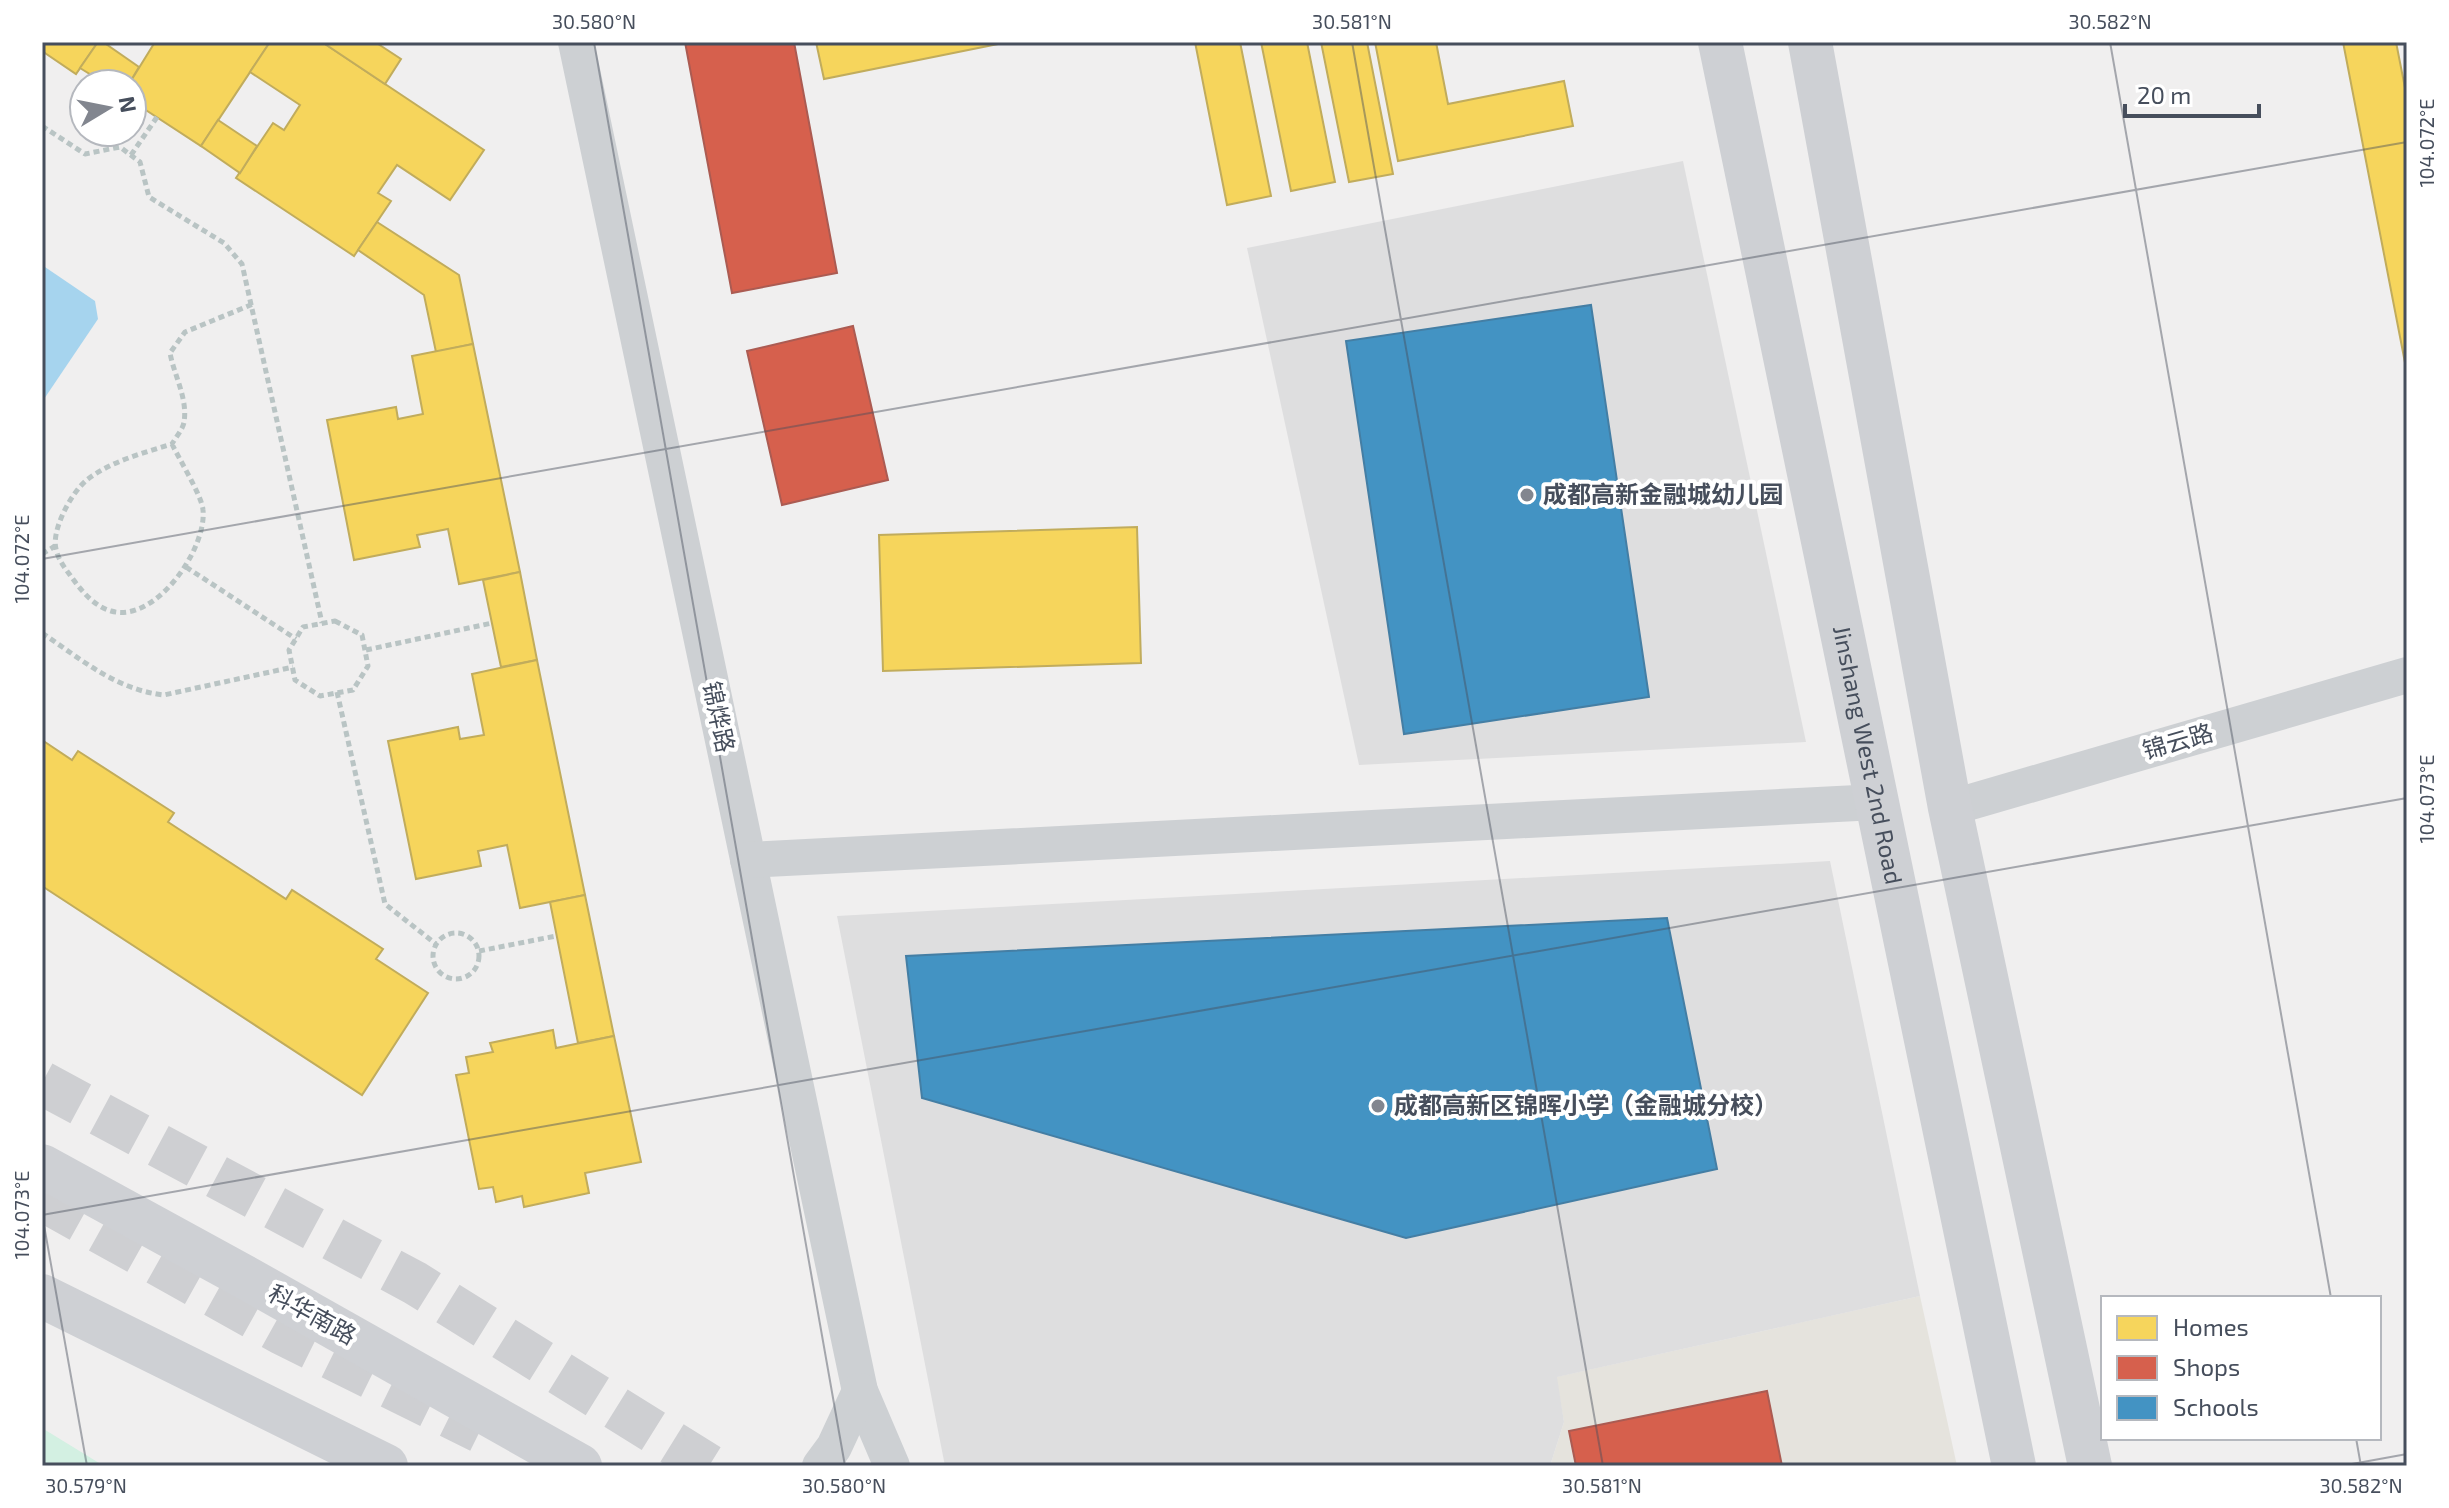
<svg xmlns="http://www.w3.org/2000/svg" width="2449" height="1508" font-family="'Exo 2','Noto Sans SC',sans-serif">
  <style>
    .commercial { fill: #e5e3dd }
    .education { fill: #dededf }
    .green { fill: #d3f0e2 }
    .water { fill: #a6d4ee }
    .homes { fill: #f6d55c; stroke: #c1ac5c; stroke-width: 2 }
    .shops { fill: #d6604d; stroke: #ab5b52; stroke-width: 2 }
    .schools { fill: #4393c3; stroke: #447ea4; stroke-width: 2 }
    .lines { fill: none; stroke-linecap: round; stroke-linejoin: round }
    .highway-tunnel { stroke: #cecfd2; stroke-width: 44; stroke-dasharray: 44 22; stroke-linecap: butt }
    .path { stroke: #b9c4c4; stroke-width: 5; stroke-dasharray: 6 4; stroke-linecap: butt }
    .street { stroke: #cdd0d3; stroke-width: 36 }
    .secondary { stroke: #ced0d4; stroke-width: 44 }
    .ticks { fill: none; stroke: #464e5c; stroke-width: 2; stroke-opacity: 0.45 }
    .poi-dot { fill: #82868f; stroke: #fff; stroke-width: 3 }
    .labels { text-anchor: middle; stroke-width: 8; stroke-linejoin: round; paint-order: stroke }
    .poi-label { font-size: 24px; font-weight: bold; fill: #464e5c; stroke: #fff; text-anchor: start }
    .street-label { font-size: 24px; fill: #464e5c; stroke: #fff }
    .neatline { fill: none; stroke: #464e5c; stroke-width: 3 }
    .ticks-label { font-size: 20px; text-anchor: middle; fill: #464e5c }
  </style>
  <rect width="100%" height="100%" fill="#f0efef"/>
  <path class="commercial" d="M1920 1296 1957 1466H1550L1564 1422 1556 1377Z"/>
  <g class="education">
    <path d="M1683 161 1806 742 1359 765 1247 248Z"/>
    <path d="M1830 861 1920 1296 1557 1377 1564 1422 1550 1466H945L837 916Z"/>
  </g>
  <path class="green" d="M42 1428 104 1466H42Z"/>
  <path class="water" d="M42 265 95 301 98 319 42 402Z"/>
  <g class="homes">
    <path d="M42 42H98L76 74 42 51Z"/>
    <path d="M98 42H103L139 67 129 84H106L80 68Z"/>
    <path d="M155 42H270L201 146 132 101V84H129Z"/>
    <path d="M270 42H322L484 150 450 200 397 165 378 193 391 201 354 256 236 178 273 123 284 130 300 105 250 72Z"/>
    <path d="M322 42H375L401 59 385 84Z"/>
    <path d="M816 42H1008L824 79Z"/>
    <path d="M1195 42H1240L1271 196 1227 205Z"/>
    <path d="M1261 42H1307L1335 182 1291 191Z"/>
    <path d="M1321 42H1367L1393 174 1349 182Z"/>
    <path d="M1375 42H1436L1448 104 1564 81 1573 126 1398 161Z"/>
    <path d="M2343 42H2396L2407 98V373Z"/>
    <path d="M218 120 257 146 240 173 201 146Z"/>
    <path d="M377 222 459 275 473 344 436 352 424 295 358 250Z"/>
    <path d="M473 344 520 572 459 584 448 529 417 535 420 547 354 560 327 420 396 407 398 419 423 414 412 356Z"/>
    <path d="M1137 527 1141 663 883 671 879 535Z"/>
    <path d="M520 572 537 660 501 667 483 580Z"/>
    <path d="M537 660 585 895 520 908 507 845 478 851 481 866 416 879 388 741 458 727 460 739 484 735 472 674Z"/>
    <path d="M42 740 72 760 78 751 174 813 168 822 286 899 292 890 383 949 376 959 428 993 362 1095 42 886Z"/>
    <path d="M585 895 614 1036 578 1043 550 902Z"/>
    <path d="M553 1030 556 1048 614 1036 641 1162 585 1173 589 1193 524 1207 522 1196 496 1202 493 1187 479 1189 456 1075 469 1073 466 1057 493 1052 490 1043Z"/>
  </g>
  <g class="shops">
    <path d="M685 42H794L837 273 732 293Z"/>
    <path d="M853 326 888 480 782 505 747 351Z"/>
    <path d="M1767 1391 1782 1466H1576L1569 1431Z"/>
  </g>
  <g class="schools">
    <path d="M1591 305 1649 697 1404 734 1346 341Z"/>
    <path d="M1667 918 1717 1169 1406 1238 922 1098 906 956Z"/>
  </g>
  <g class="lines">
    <g class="highway-tunnel">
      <path d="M42 1083 415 1283 709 1466"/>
      <path d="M42 1199 282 1333 480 1431"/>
    </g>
    <g class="path">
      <path d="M42 126 85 154 120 147 140 162 149 197 224 243 242 264 322 623"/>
      <path d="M131 155 157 117"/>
      <path d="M172 444C179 459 202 496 203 510 207 549 155 624 111 611 93 606 80 589 70 575 64 567 58 559 56 549 51 530 72 491 88 479 112 461 143 453 172 444 176 437 183 429 184 422 188 399 174 375 170 353L185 332 253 304"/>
      <path d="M42 554 55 546"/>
      <path d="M186 567 296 639"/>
      <path d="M335 621 362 635 368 666 353 690 320 696 295 680 289 650 303 627Z"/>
      <path d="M42 633C81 659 116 690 164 695L293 667"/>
      <path d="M366 650 492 623"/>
      <path d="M337 692 385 904 436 944"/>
      <circle cx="456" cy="956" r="23"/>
      <path d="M479 951 556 936"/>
    </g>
    <g class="street">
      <path d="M576 42 860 1391 892 1466"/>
      <path d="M1950 808 2407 675"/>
      <path d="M748 860 1877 802"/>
      <path d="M820 1466 834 1447 860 1391"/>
    </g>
    <g class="secondary">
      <path id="s1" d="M1720 42 2014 1466"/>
      <path d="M1810 42 1950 808 2090 1466"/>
      <path d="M42 1166 243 1276 580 1466"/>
      <path d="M42 1296 386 1466"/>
    </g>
  </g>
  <path class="ticks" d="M594 42 845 1466M1352 42 1603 1466M2110 42 2331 1298M42 559 2407 142M42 1214 87 1466M42 1215 2407 798M2356 1438 2361 1466M2341 1466 2407 1454"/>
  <g class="poi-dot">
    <circle cx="1527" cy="495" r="8"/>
    <circle cx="1378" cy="1106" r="8"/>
  </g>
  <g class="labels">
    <g class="poi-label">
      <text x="1543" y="503">成都高新金融城幼儿园</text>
      <text x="1394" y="1114">成都高新区锦晖小学（金融城分校）</text>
    </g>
    <g class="street-label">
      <text transform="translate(718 717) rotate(78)" y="8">锦烨路</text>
      <text transform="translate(2178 742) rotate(-16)" y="8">锦云路</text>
      <text dy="8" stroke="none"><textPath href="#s1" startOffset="728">Jinshang West 2nd Road</textPath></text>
      <text transform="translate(312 1315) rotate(29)" y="8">科华南路</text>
    </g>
  </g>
  <rect width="2449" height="1508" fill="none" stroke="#ffffff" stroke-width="88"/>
  <rect x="2101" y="1296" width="280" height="144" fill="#ffffff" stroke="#b5b8be" stroke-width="2"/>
  <rect x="2117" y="1316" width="40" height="24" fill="#f6d55c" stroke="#b5b8be" stroke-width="2"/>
  <text x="2173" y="1336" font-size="24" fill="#464e5c">Homes</text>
  <rect x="2117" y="1356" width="40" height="24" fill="#d6604d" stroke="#b5b8be" stroke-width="2"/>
  <text x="2173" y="1376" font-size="24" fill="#464e5c">Shops</text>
  <rect x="2117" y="1396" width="40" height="24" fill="#4393c3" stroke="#b5b8be" stroke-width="2"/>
  <text x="2173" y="1416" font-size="24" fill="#464e5c">Schools</text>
  <g transform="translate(108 108) rotate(80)"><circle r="38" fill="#ffffff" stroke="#b5b8be" stroke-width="2"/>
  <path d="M0-6L14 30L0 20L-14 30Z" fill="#82868f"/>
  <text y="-12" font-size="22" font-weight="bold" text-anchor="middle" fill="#464e5c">N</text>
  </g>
  <path d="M2125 104v12h134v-12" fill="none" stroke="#464e5c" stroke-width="4"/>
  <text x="2137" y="104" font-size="24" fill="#464e5c" stroke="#ffffff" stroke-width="6" paint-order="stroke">20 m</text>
  <rect x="44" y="44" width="2361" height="1420" class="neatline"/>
  <g class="ticks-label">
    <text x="594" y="29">30.580°N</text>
    <text x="1352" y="29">30.581°N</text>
    <text x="2110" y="29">30.582°N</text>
    <text transform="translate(2427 143) rotate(-90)" y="7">104.072°E</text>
    <text transform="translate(22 559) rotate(-90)" y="7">104.072°E</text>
    <text transform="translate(2427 799) rotate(-90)" y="7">104.073°E</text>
    <text transform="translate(22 1215) rotate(-90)" y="7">104.073°E</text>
    <text x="86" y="1493">30.579°N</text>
    <text x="844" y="1493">30.580°N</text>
    <text x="1602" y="1493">30.581°N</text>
    <text x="2361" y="1493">30.582°N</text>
  </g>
</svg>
